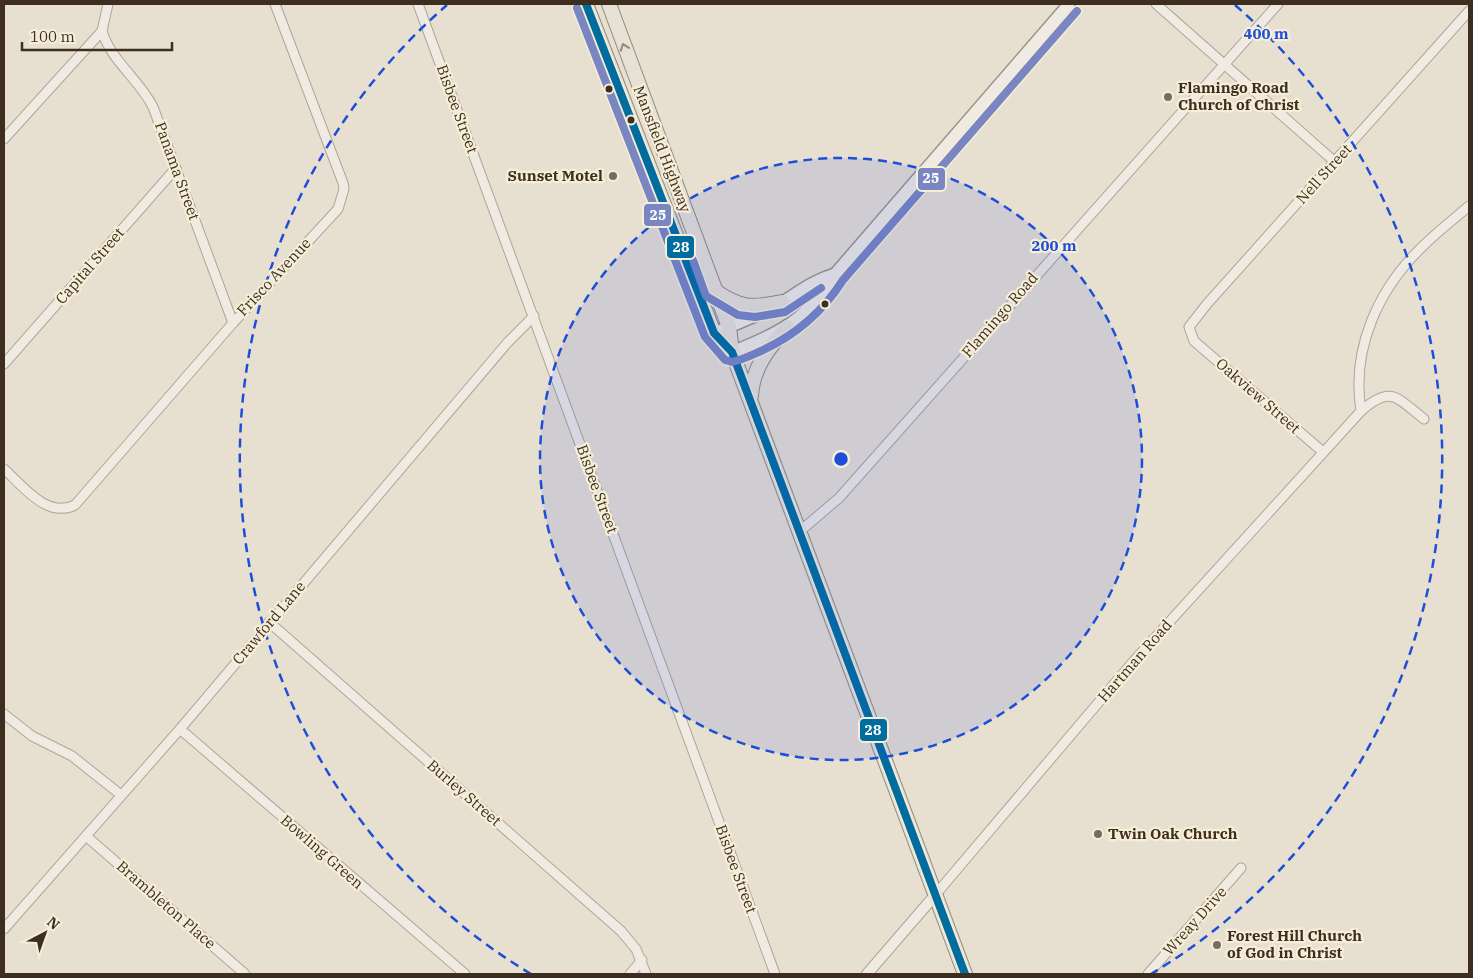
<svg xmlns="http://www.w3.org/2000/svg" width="1473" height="978" font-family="'IBM Plex Serif',serif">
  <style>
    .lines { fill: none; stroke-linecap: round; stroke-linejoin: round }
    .minor-casing { stroke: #ada599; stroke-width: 11 }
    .tertiary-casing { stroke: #ada599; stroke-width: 12 }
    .secondary-casing { stroke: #9c958a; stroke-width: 14 }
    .primary-casing { stroke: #928b80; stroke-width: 16 }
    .minor { stroke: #efebe3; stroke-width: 9 }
    .tertiary { stroke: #efebe3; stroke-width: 10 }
    .secondary { stroke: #efebe3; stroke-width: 11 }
    .primary { stroke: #e6e1d4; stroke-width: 14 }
    .bus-1-casing { stroke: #f7eed8; stroke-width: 11 }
    .bus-2-casing { stroke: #f7eed8; stroke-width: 11 }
    .bus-1 { stroke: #006d9e; stroke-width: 8 }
    .bus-2 { stroke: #7986c2; stroke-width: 8 }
    .oneway { stroke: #92887a }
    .ring { fill: none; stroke: #1d4ed8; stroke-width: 2.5; stroke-dasharray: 9 6 }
    .bus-dot { fill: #3d2e20; stroke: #f7eed8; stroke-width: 2 }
    .poi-dot { fill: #786c5e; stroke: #f7eed8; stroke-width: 2 }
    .labels { text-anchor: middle; stroke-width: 4.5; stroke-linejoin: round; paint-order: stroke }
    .poi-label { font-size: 15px; font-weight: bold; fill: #3d2e20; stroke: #f7eed8; text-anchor: start }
    .street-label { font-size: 15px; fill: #3d2e20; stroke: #f7eed8 }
    .centre { fill: #1d4ed8; stroke: #f7eed8; stroke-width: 2.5 }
    .ring-label { font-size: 15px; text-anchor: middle; font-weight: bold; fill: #1d4ed8; stroke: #f7eed8; stroke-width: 4.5; stroke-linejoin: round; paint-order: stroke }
    .line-badge { stroke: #f7eed8; stroke-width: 2 }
    .badge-label { font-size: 14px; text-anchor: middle; font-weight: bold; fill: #fff }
  </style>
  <rect width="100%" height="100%" fill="#e7e0d1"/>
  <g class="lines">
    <defs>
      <g id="minor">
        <path d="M418 4 775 974"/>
        <path d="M1156 4 1335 162"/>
        <path d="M102 31C111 61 139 79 153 107L233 323"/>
        <path d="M4 139 102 31 108 4"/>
        <path d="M4 364 176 168"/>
        <path d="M1361 411C1351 349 1378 289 1423 246 1437 232 1454 219 1469 206"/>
        <path d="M1323 452 1194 341 1189 327 1207 304 1469 11"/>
        <path d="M4 469C23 486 47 519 75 505L233 323 338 209 344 189 343 183 275 4"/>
        <path d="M799 532 839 498 1278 4"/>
        <path d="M269 622 621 931 636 949 646 974"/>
        <path d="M4 714 32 736 72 756 121 795"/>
        <path d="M180 729 465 974"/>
        <path d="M86 836 245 974"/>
        <path d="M936 894 1132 663 1361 411C1391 385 1396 397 1424 419"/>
        <path d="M4 929 180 729 508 342 534 316"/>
        <path d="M630 974 642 960"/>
        <path d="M1148 974 1241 868"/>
      </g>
      <path id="tertiary" d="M867 974 936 894"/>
      <g id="secondary">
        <path d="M714 333C737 324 760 315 781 303 799 292 814 280 835 274"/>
        <path d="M732 352C778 334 810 318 835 274L1069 4"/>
      </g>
      <g id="primary">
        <path d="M586 4 714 333 732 352"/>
        <path d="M609 4 729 327 732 352 965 974"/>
        <path d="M714 290C740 309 752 308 782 302"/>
        <path d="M751 396C753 366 769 348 787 327"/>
      </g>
    </defs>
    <use href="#minor" class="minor-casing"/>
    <use href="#tertiary" class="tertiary-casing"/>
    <use href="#secondary" class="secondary-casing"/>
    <use href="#primary" class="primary-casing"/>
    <use href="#minor" class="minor"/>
    <use href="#tertiary" class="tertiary"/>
    <use href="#secondary" class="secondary"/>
    <use href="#primary" class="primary"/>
    <defs>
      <path id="bus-1" d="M586 4 714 333 732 352 965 974"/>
      <g id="bus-2">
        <path d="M577 8 705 337 725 360 732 362C742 360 752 355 761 351 796 335 822 313 843 280L1077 11"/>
        <path d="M693 260 706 296 738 315 755 317 785 312 821 288"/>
      </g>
    </defs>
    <use href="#bus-1" class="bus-1-casing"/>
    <use href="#bus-2" class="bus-2-casing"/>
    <use href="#bus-1" class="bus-1"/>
    <use href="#bus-2" class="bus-2"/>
  </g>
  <defs><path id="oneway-chevron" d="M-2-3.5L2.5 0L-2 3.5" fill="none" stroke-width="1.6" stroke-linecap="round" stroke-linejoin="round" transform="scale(1.25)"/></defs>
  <use class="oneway" href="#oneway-chevron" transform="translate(624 47) rotate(-110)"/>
  <circle cx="841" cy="459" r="301" fill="#1d4ed8" fill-opacity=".12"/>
  <g class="ring">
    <circle cx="841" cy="459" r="301"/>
    <path d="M531 974A601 601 0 0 1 447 5M1235 5A601 601 0 0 1 1151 974"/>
  </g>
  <g class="bus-dot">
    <circle cx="609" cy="89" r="4.5"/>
    <circle cx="631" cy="120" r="4.5"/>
    <circle cx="825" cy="304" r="4.5"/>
  </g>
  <g class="poi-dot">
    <circle cx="1168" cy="97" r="5"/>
    <circle cx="613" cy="176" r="5"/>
    <circle cx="1098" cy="834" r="5"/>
    <circle cx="1217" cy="945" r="5"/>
  </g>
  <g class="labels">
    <g class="poi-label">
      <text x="1178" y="93">Flamingo Road<tspan x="1178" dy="17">Church of Christ</tspan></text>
      <text x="603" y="181" text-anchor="end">Sunset Motel</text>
      <text x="1108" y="839">Twin Oak Church</text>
      <text x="1227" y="941">Forest Hill Church<tspan x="1227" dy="17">of God in Christ</tspan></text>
    </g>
    <g class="street-label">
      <text transform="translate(457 109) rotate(70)" y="5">Bisbee Street</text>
      <text transform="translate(662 149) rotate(69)" y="5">Mansfield Highway</text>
      <text transform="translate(177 171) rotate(70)" y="5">Panama Street</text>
      <text transform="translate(1324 174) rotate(-48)" y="5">Nell Street</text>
      <text transform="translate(90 266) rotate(-49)" y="5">Capital Street</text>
      <text transform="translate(274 277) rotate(-47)" y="5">Frisco Avenue</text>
      <text transform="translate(1000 315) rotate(-49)" y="5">Flamingo Road</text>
      <text transform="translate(1258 396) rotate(41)" y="5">Oakview Street</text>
      <text transform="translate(597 489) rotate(70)" y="5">Bisbee Street</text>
      <text transform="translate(269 623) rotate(-50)" y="5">Crawford Lane</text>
      <text transform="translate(1135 661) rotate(-49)" y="5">Hartman Road</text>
      <text transform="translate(464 793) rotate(41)" y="5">Burley Street</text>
      <text transform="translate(322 852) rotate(41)" y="5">Bowling Green</text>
      <text transform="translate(736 869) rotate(70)" y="5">Bisbee Street</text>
      <text transform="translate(166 905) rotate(41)" y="5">Brambleton Place</text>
      <text transform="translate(1195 921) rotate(-48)" y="5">Wreay Drive</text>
    </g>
  </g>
  <circle cx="841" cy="459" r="8" class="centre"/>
  <g class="ring-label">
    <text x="1266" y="39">400 m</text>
    <text x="1054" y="251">200 m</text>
  </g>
  <g class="line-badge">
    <rect x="917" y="167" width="29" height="24" rx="5" fill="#7986c2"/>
    <rect x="643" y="203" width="29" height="24" rx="5" fill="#7986c2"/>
    <rect x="666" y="235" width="29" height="24" rx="5" fill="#006d9e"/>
    <rect x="859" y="718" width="29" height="24" rx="5" fill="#006d9e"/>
  </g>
  <g class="badge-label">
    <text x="931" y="183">25</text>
    <text x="658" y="220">25</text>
    <text x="681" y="252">28</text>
    <text x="873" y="735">28</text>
  </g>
  <rect width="1473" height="978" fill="none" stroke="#3d2e20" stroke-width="10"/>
  <g transform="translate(45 933) rotate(41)" stroke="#f7eed8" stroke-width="4" paint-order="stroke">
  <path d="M0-4L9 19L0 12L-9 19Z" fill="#3d2e20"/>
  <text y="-8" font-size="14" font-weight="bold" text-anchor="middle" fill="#3d2e20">N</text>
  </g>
  <path d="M22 42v8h150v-8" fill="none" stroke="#3d2e20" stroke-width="2.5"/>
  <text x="30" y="42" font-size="15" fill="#3d2e20" stroke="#f7eed8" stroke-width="4" paint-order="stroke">100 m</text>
</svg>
